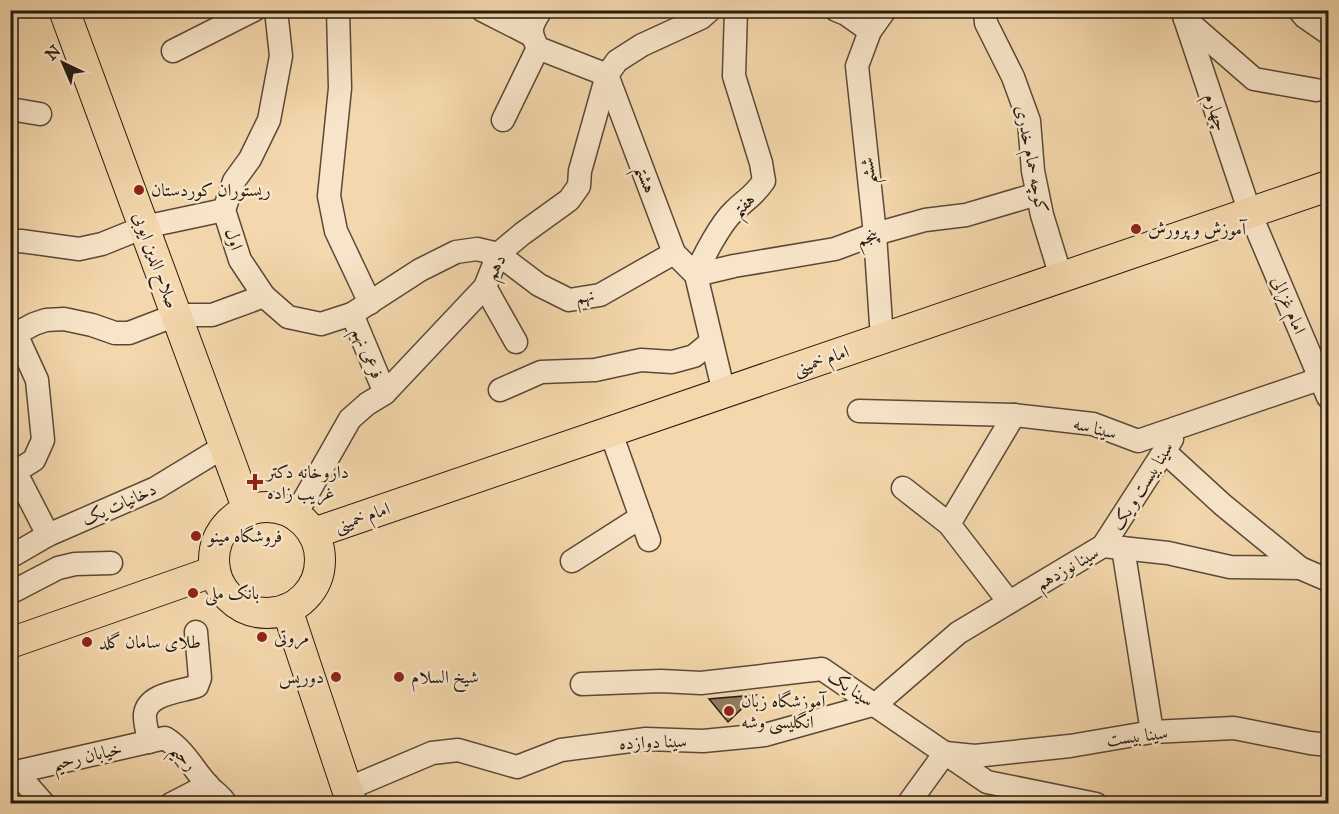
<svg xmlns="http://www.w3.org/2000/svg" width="1339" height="814" font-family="'IM FELL Great Primer',Amiri,serif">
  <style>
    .building { fill: #917d62; stroke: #251b11; stroke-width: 1.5 }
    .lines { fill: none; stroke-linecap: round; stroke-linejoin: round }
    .minor-casing { stroke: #594a38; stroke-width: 25 }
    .major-casing { stroke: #251b11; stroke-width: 32 }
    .minor { stroke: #f8e5c9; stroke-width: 22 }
    .major { stroke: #f4d7ac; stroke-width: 30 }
    .poi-dot { fill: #8f2418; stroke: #f8e5c9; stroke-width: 2 }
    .labels { text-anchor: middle; stroke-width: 5; stroke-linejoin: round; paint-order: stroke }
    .street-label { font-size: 18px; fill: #251b11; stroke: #f8e5c9 }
    .poi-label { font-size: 18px; fill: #251b11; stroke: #f8e5c9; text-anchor: start }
  </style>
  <rect width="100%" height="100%" fill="#f4d7ac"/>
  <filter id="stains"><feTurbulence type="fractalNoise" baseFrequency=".00333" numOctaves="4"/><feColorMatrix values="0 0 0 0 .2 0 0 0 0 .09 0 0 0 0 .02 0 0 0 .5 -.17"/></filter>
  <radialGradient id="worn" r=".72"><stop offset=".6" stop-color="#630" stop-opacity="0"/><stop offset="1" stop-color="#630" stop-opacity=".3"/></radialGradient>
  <path class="building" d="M756 695 728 722 709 699Z"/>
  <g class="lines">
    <defs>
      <g id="minor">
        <path d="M276 10 281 56 269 120 250 159 234 181 224 210 240 260 264 296 288 317 321 324 352 314 420 270 456 252 477 249 498 254 539 285 569 300 600 295 674 253"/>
        <path d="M338 10 340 88 329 196 336 231 370 303"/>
        <path d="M482 10 531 35"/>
        <path d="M541 10C530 27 529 31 538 48L607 75 674 253 696 275 734 266 835 249 875 234 925 220 966 215 1037 194"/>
        <path d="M836 10 846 14 870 31"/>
        <path d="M985 10 986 23 1013 77 1029 121 1033 171 1042 215 1061 277"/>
        <path d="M1182 10 1250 213 1328 397"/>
        <path d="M1299 10 1305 17 1328 33"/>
        <path d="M1185 19 1254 79 1316 90"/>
        <path d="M173 51 254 10"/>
        <path d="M10 109 40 114"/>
        <path d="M503 120 538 48"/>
        <path d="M10 242 21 241 79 249 102 244 144 227 224 210"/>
        <path d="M485 287 516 342"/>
        <path d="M352 314 385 393"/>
        <path d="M10 337 34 324 46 320 64 319 92 325 115 333H129L176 315H212L264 296"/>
        <path d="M882 339 875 234 857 66 870 31 885 10"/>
        <path d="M500 390 541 372 595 370 641 360 672 362 694 356 711 342"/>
        <path d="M724 393 696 275C702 258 721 223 734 211 747 198 753 197 764 181L761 163 734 76 736 10"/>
        <path d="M859 411 1014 415 1093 424 1138 441 1328 376"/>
        <path d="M611 433 649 540"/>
        <path d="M1164 451 1223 505 1300 568"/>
        <path d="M16 473 48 535"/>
        <path d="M10 475 34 460 43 440 37 380 16 334"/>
        <path d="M903 488 949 524 1009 602"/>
        <path d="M296 514 350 419 367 404 385 393 485 287 498 254 522 234 569 200 579 186 580 171 607 75 617 61 642 45 701 18 710 10"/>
        <path d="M949 524 1014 415"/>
        <path d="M1103 546 1172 439"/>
        <path d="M1123 548 1152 732"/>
        <path d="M10 557 48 535 156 488 225 446"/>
        <path d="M572 561 641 517"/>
        <path d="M10 593 58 568 75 564 111 563"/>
        <path d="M582 684 661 681 701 683 822 669 987 782 1096 804"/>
        <path d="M149 742C148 733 144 722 145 714 148 693 181 692 197 686L200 678 196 632"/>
        <path d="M16 772 44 804"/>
        <path d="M10 776 16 772 165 738C183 749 193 768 206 783 212 791 221 795 226 804"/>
        <path d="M347 789 432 753 458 750 517 767 561 750 646 739 703 741 765 735 876 704 958 633 1103 546 1168 553 1230 567 1300 568 1328 580"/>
        <path d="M171 804 208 785"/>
        <path d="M908 804 945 753 975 756 1070 746 1152 732 1234 728 1310 743 1328 745"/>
      </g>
      <g id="major">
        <path d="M64 10 248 510"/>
        <circle cx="267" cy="560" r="53"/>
        <path d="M314 533 1328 186"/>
        <path d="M287 609 352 804"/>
        <path d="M10 643 215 571"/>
      </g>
    </defs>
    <use href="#minor" class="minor-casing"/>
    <use href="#major" class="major-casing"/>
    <use href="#minor" class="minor"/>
    <use href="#major" class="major"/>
  </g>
  <g class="poi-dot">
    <circle cx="139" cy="190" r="6"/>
    <circle cx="1136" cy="229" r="6"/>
    <path d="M252 473h6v6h6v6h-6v6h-6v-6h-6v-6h6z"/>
    <circle cx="196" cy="536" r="6"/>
    <circle cx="193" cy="593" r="6"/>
    <circle cx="262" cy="637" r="6"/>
    <circle cx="87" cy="642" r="6"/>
    <circle cx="336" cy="677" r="6"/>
    <circle cx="399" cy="677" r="6"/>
    <circle cx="729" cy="711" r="6"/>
  </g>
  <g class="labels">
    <g class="street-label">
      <text transform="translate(1216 112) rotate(71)" y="6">چهارم</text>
      <text transform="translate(1032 159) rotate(79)" y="6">کوچه حمام خدری</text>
      <text transform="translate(868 171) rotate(-96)" y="6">ششم</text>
      <text transform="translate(646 179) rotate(69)" y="6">هشتم</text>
      <text transform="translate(743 205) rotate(-45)" y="6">هفتم</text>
      <text transform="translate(867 237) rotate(-19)" y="6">پنجم</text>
      <text transform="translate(234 239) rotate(72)" y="6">اول</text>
      <text transform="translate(156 260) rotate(70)" y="6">صلاح الدین ایوبی</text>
      <text transform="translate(495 267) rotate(-63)" y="6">دهم</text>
      <text transform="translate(585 296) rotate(-8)" y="6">نهم</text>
      <text transform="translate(1289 305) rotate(67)" y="6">امام غزالی</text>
      <text transform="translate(368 353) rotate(67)" y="6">فرعی نهم</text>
      <text transform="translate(821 360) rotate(-19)" y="6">امام خمینی</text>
      <text transform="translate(1095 428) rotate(14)" y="6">سینا سه</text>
      <text transform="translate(1142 486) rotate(-58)" y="6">سینا بیست و یک</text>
      <text transform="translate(119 504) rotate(-24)" y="6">دخانیات یک</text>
      <text transform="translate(362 517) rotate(-19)" y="6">امام خمینی</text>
      <text transform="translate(1067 568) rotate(-30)" y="6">سینا نوزدهم</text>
      <text transform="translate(851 688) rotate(34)" y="6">سینا یک</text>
      <text transform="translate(1137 736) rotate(-7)" y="6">سینا بیست</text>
      <text transform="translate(653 742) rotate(-2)" y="6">سینا دوازده</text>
      <text transform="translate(87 756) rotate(-13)" y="6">خیابان رحیم</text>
      <text transform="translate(184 757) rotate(48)" y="6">رحیم</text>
    </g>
    <g class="poi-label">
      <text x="151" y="196">ریستوران کوردستان</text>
      <text x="1148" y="235">آموزش و پرورش</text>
      <text x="267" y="478">داروخانه دکتر<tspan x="267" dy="21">غریب زاده</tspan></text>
      <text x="208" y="542">فروشگاه مینو</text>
      <text x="205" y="599">بانک ملی</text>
      <text x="274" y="643">مروتی</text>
      <text x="99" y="648">طلای سامان گلد</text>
      <text x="324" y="683" text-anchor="end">دوریس</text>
      <text x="411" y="683">شیخ السلام</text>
      <text x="741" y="707">آموزشگاه زبان<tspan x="741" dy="21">انگلیسی وشه</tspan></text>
    </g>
  </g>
  <rect width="1339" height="814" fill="none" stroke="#f4d7ac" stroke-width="36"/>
  <rect x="12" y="12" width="1315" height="790" fill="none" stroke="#251b11" stroke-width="3"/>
  <rect x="18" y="18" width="1303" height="778" fill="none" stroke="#251b11" stroke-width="1.5"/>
  <g transform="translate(63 63) rotate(316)" stroke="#f8e5c9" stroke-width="4.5" paint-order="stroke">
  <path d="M0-4.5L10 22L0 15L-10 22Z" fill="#251b11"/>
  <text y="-9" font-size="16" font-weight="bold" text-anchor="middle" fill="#251b11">N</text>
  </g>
  <rect width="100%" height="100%" filter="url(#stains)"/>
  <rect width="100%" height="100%" fill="url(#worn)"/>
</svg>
